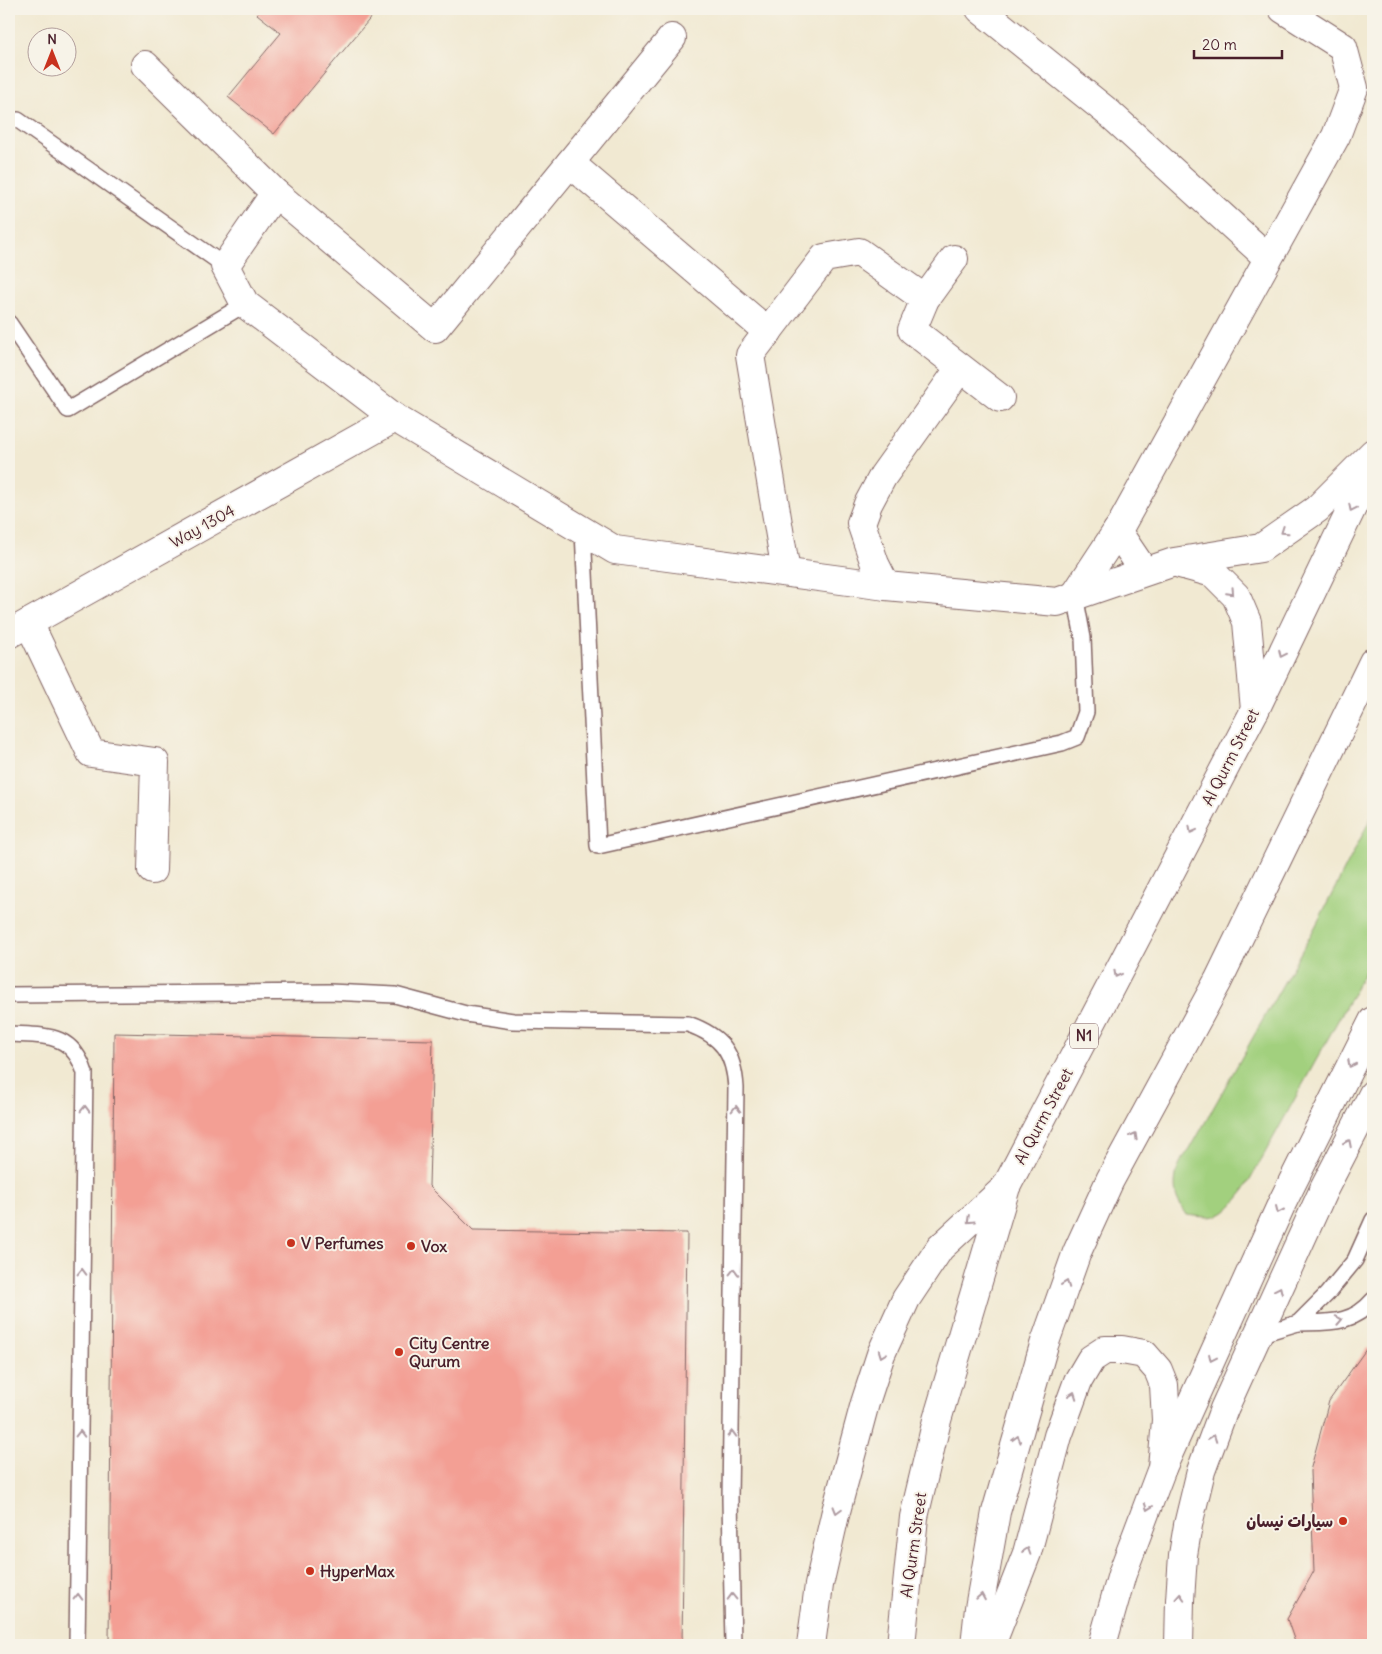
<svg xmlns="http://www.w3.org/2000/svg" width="1382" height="1654" font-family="Delius,'Playpen Sans Arabic',sans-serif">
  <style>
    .green { fill: #a2d07e; stroke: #767854 }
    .building { fill: #f39f94 }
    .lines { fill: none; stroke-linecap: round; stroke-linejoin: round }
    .lane-casing { stroke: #846665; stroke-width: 18 }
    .street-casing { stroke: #846665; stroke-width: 30 }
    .secondary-casing { stroke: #846665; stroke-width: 30 }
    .highway-casing { stroke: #846665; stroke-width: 30 }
    .lane { stroke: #fff; stroke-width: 15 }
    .street { stroke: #fff; stroke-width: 28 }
    .secondary { stroke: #fff; stroke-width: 28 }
    .highway { stroke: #fff; stroke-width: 28 }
    .oneway { stroke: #ae9aa0 }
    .poi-dot { fill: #c8321e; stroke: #f7f3e8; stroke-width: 2 }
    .labels { text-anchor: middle; stroke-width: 4; stroke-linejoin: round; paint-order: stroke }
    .shield { fill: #f7f3e8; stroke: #7e5f64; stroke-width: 1 }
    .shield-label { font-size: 15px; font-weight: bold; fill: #4a1f2b }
    .street-label { font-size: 16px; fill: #4a1f2b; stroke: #f7f3e8 }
    .poi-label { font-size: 16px; font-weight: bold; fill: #4a1f2b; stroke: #f7f3e8; text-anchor: start }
  </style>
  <rect width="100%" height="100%" fill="#f7f3e8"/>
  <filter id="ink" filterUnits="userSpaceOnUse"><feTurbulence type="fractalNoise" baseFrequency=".02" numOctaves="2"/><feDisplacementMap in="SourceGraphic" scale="10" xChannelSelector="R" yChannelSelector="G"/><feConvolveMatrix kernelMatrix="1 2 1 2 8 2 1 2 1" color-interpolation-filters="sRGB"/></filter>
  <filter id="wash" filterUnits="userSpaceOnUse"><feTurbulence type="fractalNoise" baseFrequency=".0096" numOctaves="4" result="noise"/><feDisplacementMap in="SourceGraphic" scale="20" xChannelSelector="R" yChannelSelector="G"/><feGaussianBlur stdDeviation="1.12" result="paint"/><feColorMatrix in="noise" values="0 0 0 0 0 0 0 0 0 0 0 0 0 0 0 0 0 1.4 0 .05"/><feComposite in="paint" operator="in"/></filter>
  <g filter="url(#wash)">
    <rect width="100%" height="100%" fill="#f1e9d2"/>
    <path class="green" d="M1373 814V957L1244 1191C1224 1216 1221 1220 1187 1215 1184 1210 1179 1204 1177 1198 1172 1183 1177 1161 1189 1151L1314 929Z"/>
    <g id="blocks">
      <g class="building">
        <path d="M262 9H378L274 134 228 97 281 33 257 14Z"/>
        <path d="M114 1033 433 1040 429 1186 473 1230 687 1233 682 1645H109Z"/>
        <path d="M1367 1348 1373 1350V1645H1296L1287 1619 1314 1571 1310 1471 1329 1401Z"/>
      </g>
    </g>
  </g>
  <g filter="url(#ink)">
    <use href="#blocks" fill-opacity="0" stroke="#846665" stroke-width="1"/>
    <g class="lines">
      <defs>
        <g id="lane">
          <path d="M18 120 225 266"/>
          <path d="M9 323 68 410 245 304"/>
          <path d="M583 531 598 846 1062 743 1077 737 1086 712 1083 638 1075 595"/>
          <path d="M9 995 329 992 395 995 466 1014 513 1021 688 1024C722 1036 734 1053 736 1088L730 1499 733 1645"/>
          <path d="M9 1034C45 1036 72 1032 85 1073L77 1645"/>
          <path d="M1298 1323C1328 1322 1352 1325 1373 1300"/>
          <path d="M1258 1335 1298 1323 1327 1294 1355 1260 1373 1220"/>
        </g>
        <g id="street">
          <path d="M980 9 1110 114 1268 258"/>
          <path d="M145 65 275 193 435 328 672 38"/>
          <path d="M570 163 768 332"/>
          <path d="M275 193 225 266 245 304 395 418 615 550 886 586 1057 602 1174 562 1261 548 1317 509 1373 453"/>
          <path d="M954 259 925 299 912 330 1000 398"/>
          <path d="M1117 531 1144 571"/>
          <path d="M1180 564 1213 573 1236 596 1247 622 1255 710"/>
          <path d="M786 572 750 355 824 258 859 252 925 299"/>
          <path d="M886 586 875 564 861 523 868 504 883 476 960 368"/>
          <path d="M1075 595 1121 525 1336 136 1354 88 1343 47 1283 9"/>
          <path d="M29 623 91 753 155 762 152 870"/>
          <path d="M9 634 395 418"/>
        </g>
        <g id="secondary">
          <path d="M1102 1645 1122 1574 1162 1468 1282 1203 1373 1021"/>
          <path d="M1179 1645 1180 1600 1183 1555 1188 1525 1201 1471 1224 1409 1324 1189 1373 1094"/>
        </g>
        <g id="highway">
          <path d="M811 1645 819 1585 835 1515 865 1403 881 1354 906 1299 940 1248 1005 1188"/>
          <path d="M901 1645 914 1517 937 1420 1006 1187 1255 710 1373 464"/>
          <path d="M975 1645 979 1608 996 1512 1044 1345 1077 1252 1110 1180 1218 981 1373 662"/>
          <path d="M991 1645 1027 1553 1058 1436 1078 1381 1091 1359 1105 1350H1122L1144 1354 1158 1370 1164 1385 1166 1420 1162 1468"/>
        </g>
      </defs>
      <use href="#lane" class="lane-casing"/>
      <use href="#street" class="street-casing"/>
      <use href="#secondary" class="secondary-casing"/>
      <use href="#highway" class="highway-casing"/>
      <use href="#lane" class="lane"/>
      <use href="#street" class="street"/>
      <use href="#secondary" class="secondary"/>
      <use href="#highway" class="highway"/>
    </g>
    <defs><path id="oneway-chevron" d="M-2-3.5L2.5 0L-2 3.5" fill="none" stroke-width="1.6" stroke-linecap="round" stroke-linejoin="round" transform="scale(1.25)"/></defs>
    <g class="oneway">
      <use href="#oneway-chevron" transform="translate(1352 508) rotate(116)"/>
      <use href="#oneway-chevron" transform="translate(1284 531) rotate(146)"/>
      <use href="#oneway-chevron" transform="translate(1231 592) rotate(47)"/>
      <use href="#oneway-chevron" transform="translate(1282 654) rotate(116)"/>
      <use href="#oneway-chevron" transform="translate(1192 830) rotate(118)"/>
      <use href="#oneway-chevron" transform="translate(1117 974) rotate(118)"/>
      <use href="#oneway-chevron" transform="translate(1351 1064) rotate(117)"/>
      <use href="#oneway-chevron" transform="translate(85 1109) rotate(-89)"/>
      <use href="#oneway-chevron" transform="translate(736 1109) rotate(-89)"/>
      <use href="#oneway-chevron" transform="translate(1134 1136) rotate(-61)"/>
      <use href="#oneway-chevron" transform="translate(1348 1143) rotate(-63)"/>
      <use href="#oneway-chevron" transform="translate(1279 1210) rotate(114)"/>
      <use href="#oneway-chevron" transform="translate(970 1220) rotate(137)"/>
      <use href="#oneway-chevron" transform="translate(82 1272) rotate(-89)"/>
      <use href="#oneway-chevron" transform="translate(734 1272) rotate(-89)"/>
      <use href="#oneway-chevron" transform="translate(1066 1284) rotate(-70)"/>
      <use href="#oneway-chevron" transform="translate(1279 1290) rotate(-65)"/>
      <use href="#oneway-chevron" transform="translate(1339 1320) rotate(-11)"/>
      <use href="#oneway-chevron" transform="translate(882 1354) rotate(111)"/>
      <use href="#oneway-chevron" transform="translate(1212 1358) rotate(115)"/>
      <use href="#oneway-chevron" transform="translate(1073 1395) rotate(-70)"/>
      <use href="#oneway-chevron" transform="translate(80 1434) rotate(-89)"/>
      <use href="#oneway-chevron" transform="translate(732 1434) rotate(-88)"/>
      <use href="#oneway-chevron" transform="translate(1213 1438) rotate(-70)"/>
      <use href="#oneway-chevron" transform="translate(1017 1439) rotate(-74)"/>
      <use href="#oneway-chevron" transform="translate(1148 1507) rotate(110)"/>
      <use href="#oneway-chevron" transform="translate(837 1510) rotate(106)"/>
      <use href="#oneway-chevron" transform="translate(1027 1551) rotate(-72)"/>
      <use href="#oneway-chevron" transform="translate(78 1597) rotate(-89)"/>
      <use href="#oneway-chevron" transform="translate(732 1597) rotate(-91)"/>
      <use href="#oneway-chevron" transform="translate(981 1597) rotate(-80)"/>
      <use href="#oneway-chevron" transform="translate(1180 1597) rotate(-87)"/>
    </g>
  </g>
  <g class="poi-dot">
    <circle cx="291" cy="1243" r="5"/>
    <circle cx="411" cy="1246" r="5"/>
    <circle cx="399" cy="1352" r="5"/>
    <circle cx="1343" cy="1521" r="5"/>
    <circle cx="310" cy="1571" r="5"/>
  </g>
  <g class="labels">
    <rect class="shield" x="1070" y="1023.5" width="28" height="25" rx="4"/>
    <g class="shield-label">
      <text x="1084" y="1041">N1</text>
    </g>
    <g class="street-label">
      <text transform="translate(202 526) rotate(-29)" y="6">Way 1304</text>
      <text transform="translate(1230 757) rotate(-63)" y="6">Al Qurm Street</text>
      <text transform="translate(1043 1116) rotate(-62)" y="6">Al Qurm Street</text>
      <text transform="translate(913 1545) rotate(-82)" y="6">Al Qurm Street</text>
    </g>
    <g class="poi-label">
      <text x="301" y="1249">V Perfumes</text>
      <text x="421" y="1252">Vox</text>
      <text x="409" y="1349">City Centre<tspan x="409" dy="18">Qurum</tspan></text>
      <text x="1333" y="1527" text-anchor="end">سيارات نيسان</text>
      <text x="320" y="1577">HyperMax</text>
    </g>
  </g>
  <rect width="1382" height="1654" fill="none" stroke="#f7f3e8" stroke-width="30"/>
  <g transform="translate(52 52)"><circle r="24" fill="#f7f3e8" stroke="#b29e9c"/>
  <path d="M0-4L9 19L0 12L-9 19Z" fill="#c8321e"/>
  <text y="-8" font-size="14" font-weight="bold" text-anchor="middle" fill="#4a1f2b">N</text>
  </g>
  <path d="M1194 50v8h88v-8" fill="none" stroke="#4a1f2b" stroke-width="2.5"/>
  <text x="1202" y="50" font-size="15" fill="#4a1f2b" stroke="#f7f3e8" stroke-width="4" paint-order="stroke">20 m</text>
</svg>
